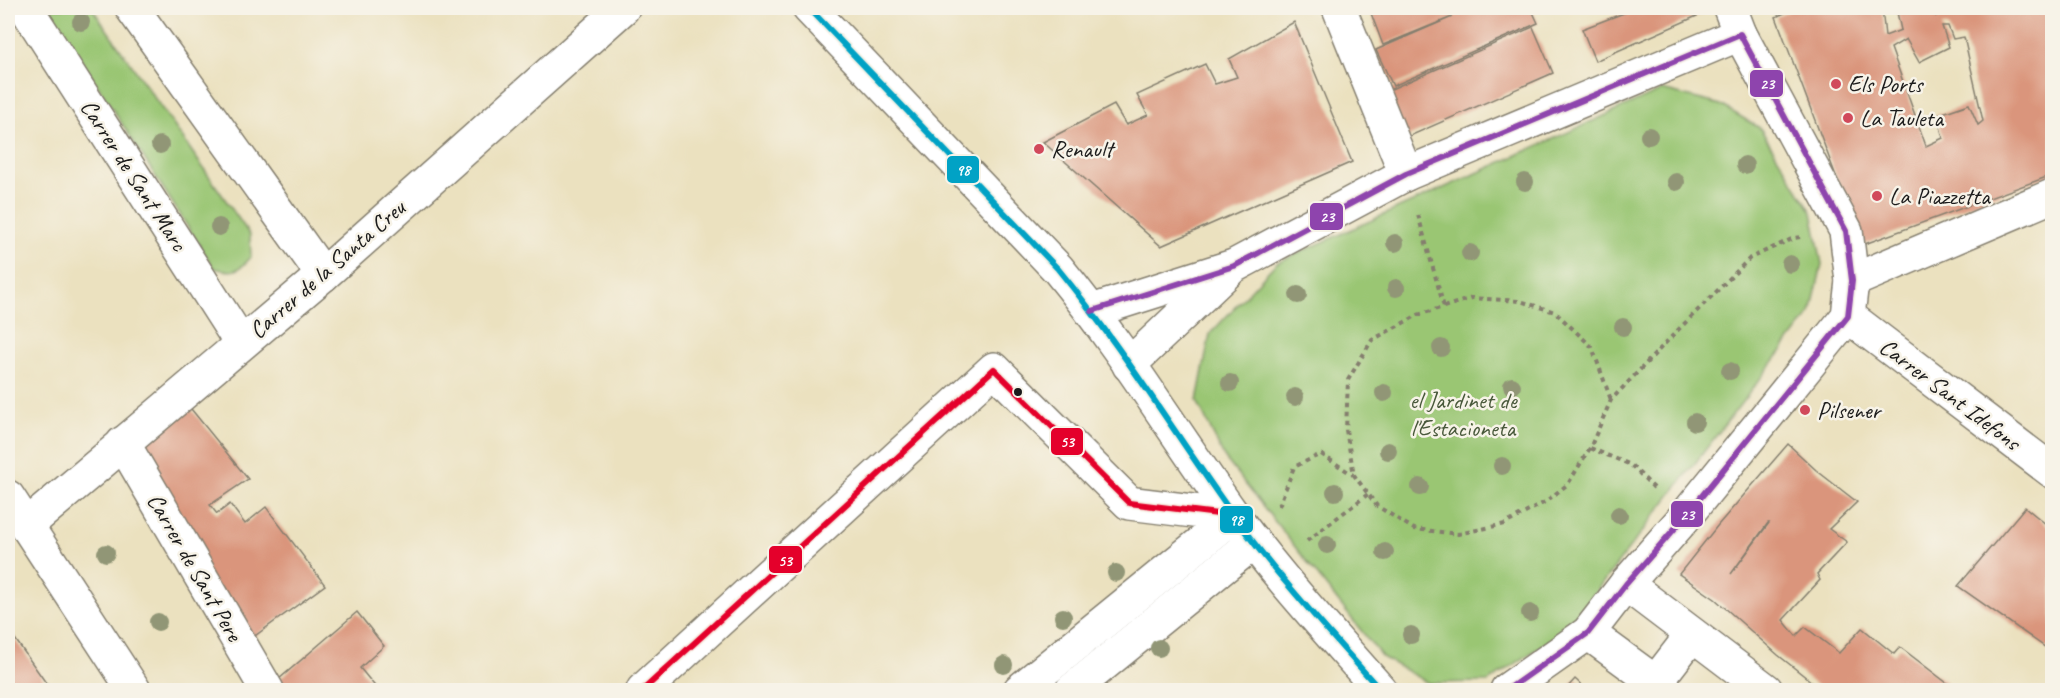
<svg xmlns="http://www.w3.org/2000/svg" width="2060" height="698" font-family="Caveat,sans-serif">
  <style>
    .green { fill: #9ac673; stroke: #5b7148; stroke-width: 1.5 }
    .building { fill: #da957c; fill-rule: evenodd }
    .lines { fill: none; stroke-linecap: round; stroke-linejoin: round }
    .minor-casing { stroke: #847e6e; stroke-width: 36 }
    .path { stroke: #847e6e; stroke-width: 4; stroke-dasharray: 4.5 4.5; stroke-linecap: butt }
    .minor { stroke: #fff; stroke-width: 33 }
    .bus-1-casing { stroke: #f7f3e8; stroke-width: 10 }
    .bus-2-casing { stroke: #f7f3e8; stroke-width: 10 }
    .bus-3-casing { stroke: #f7f3e8; stroke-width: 10 }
    .bus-1 { stroke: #01a2c5; stroke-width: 6 }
    .bus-2 { stroke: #8e44ad; stroke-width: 6 }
    .bus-3 { stroke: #e4002b; stroke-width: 6 }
    .tree { fill: #919676 }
    .poi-dot { fill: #d1495b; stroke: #f7f3e8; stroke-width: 2 }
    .bus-dot { fill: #1c1c1c; stroke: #f7f3e8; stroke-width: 2 }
    .labels { text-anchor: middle; stroke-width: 5; stroke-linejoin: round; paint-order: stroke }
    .poi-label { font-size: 24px; fill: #1c1c1c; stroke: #f7f3e8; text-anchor: start }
    .street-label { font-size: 24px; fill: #1c1c1c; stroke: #f7f3e8 }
    .park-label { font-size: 24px; fill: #48583a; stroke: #f7f3e8 }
    .line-badge { stroke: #f7f3e8; stroke-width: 2 }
    .badge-label { font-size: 16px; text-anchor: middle; font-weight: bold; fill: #fff }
  </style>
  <rect width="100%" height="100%" fill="#f7f3e8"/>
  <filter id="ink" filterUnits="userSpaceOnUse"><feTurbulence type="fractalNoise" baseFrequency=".0167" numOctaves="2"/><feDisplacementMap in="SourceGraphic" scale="12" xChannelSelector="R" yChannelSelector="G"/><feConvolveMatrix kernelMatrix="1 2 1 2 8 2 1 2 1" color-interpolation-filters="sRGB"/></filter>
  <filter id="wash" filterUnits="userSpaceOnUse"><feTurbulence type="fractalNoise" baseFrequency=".008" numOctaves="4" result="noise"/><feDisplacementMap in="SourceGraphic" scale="24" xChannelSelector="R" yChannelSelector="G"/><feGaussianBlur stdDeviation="1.35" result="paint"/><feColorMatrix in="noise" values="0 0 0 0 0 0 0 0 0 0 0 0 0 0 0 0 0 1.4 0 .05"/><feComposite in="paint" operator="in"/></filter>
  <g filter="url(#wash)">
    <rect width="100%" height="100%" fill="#ebe1bf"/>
    <g class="green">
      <path d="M48 8H92L250 235 251 257C238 273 233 273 214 268Z"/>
      <path d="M1662 90 1721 105 1760 128 1812 212 1822 264 1811 313 1567 629 1488 682 1428 683 1382 657 1224 457 1197 401 1210 334 1276 263Z"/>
    </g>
    <g id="blocks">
      <g class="building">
        <path d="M1369 8H1531L1538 23 1393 86 1376 50 1452 17 1383 45Z"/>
        <path d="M1637 8H1715L1595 61 1582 29Z"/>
        <path d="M1795 8H1882L1885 36 1901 30 1896 8H1936V16L1946 9 1945 8H2052V175L1862 245 1776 17ZM1942 26H1948L1953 39 1964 37 1983 121 1978 125 1969 104 1937 115 1943 138 1926 146 1891 48 1906 39 1919 62 1949 47Z"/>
        <path d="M1294 22 1352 162 1161 246 1043 142 1114 105 1126 125 1148 115 1137 95 1205 64 1215 84 1237 77 1229 59Z"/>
        <path d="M1533 27 1553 73 1403 139 1389 90Z"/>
        <path d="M187 404 248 479 210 505 217 514 230 504 245 524 266 507 325 585 241 646 132 442Z"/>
        <path d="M1788 444 1816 470 1857 502 1829 529 1847 542 1817 574 1820 580 1783 620 1796 636 1805 627 1839 653 1862 628 1894 654 1900 647 1956 690H1822L1778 655 1715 599 1679 574 1718 525ZM1768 523H1769L1731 574 1749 549Z"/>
        <path d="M2025 507 2052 529V652L1958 586Z"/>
        <path d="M357 612 384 646 360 668 378 690H273L271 686Z"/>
        <path d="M8 629 51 690H8Z"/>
        <path d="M1575 679 1587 690H1565Z"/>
      </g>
    </g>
  </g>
  <g filter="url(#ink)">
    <use href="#blocks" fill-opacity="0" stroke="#847e6e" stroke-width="1.5"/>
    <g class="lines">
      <defs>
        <g id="minor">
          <path d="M26 8 241 343"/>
          <path d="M132 8 323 275"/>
          <path d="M809 8 1058 269C1122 347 1175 434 1233 515 1278 577 1330 633 1380 690"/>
          <path d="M1339 8 1406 174"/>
          <path d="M1730 8 1740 34"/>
          <path d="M1852 281 2052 196"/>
          <path d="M1092 311 1234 266 1406 174 1740 34 1846 231 1852 281 1848 316 1684 518 1626 584 1588 633 1507 690"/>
          <path d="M1848 316 2052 471"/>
          <path d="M1129 365 1228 271"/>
          <path d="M123 443 267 690"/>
          <path d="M8 497 134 690"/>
          <path d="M26 526 323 275 623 8"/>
          <path d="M1626 584 1766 690"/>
          <path d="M1588 633 1666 690"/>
          <path d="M1655 683 1692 635"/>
          <path d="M643 690 994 369 1129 503 1234 516"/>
          <path d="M1020 690 1234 516"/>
          <path d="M1072 690 1254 542"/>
        </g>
      </defs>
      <use href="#minor" class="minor-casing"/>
      <g class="path">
        <path d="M1418 215 1444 307"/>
        <path d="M1590 448 1568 484 1545 502 1505 524 1458 534 1414 529 1377 506 1354 475 1346 430 1348 380 1372 340 1418 315 1472 298 1520 301 1555 312 1592 347 1611 400"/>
        <path d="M1654 488 1631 465 1590 448 1611 400 1674 334 1750 258 1794 238 1801 237"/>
        <path d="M1279 506 1294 467 1321 454 1353 475"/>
        <path d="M1307 541 1368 494"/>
      </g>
      <use href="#minor" class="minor"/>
      <defs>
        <path id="bus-1" d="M809 8 1058 269C1122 347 1175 434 1233 515 1278 577 1330 633 1380 690"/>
        <path id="bus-2" d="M1092 311 1234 266 1406 174 1740 34 1846 231 1852 281 1848 316 1684 518 1626 584 1588 633 1507 690"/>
        <path id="bus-3" d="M643 690 994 369 1129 503 1234 516"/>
      </defs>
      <use href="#bus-1" class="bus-1-casing"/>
      <use href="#bus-2" class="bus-2-casing"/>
      <use href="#bus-3" class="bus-3-casing"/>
      <use href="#bus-1" class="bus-1"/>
      <use href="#bus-2" class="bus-2"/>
      <use href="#bus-3" class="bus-3"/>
    </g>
    <g class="tree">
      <circle cx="81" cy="22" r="9"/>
      <circle cx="1649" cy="136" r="9"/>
      <circle cx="160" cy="145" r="9"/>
      <circle cx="1745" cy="165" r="9"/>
      <circle cx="1525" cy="182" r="9"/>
      <circle cx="1676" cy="182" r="9"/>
      <circle cx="219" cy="227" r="9"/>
      <circle cx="1395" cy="243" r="9"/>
      <circle cx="1470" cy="253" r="9"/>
      <circle cx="1790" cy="264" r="9"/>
      <circle cx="1396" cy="288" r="9"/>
      <circle cx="1298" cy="295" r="9"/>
      <circle cx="1623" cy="327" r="9"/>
      <circle cx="1441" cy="348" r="9"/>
      <circle cx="1730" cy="371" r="9"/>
      <circle cx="1230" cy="383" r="9"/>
      <circle cx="1512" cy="386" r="9"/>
      <circle cx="1384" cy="393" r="9"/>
      <circle cx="1295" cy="397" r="9"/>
      <circle cx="1695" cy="422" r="9"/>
      <circle cx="1388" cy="451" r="9"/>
      <circle cx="1502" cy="466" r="9"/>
      <circle cx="1420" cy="487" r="9"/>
      <circle cx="1335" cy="492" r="9"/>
      <circle cx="1619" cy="515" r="9"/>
      <circle cx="1327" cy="545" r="9"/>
      <circle cx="1385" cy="552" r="9"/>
      <circle cx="106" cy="553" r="9"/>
      <circle cx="1116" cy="573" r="9"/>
      <circle cx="1530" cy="613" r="9"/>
      <circle cx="1063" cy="617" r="9"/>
      <circle cx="158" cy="622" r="9"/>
      <circle cx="1411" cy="635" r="9"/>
      <circle cx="1159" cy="648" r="9"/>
      <circle cx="1004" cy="665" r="9"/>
    </g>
  </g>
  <g class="poi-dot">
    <circle cx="1836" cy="84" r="6"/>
    <circle cx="1848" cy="118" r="6"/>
    <circle cx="1039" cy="149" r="6"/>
    <circle cx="1877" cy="196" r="6"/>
    <circle cx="1805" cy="410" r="6"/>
  </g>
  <circle class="bus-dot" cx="1018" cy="392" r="5"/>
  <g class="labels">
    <g class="poi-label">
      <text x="1848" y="92">Els Ports</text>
      <text x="1860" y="126">La Tauleta</text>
      <text x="1051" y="157">Renault</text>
      <text x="1889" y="204">La Piazzetta</text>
      <text x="1817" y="418">Pilsener</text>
    </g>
    <g class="street-label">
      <text transform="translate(134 175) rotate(57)" y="8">Carrer de Sant Marc</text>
      <text transform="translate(327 269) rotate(-41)" y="8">Carrer de la Santa Creu</text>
      <text transform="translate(1950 394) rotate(37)" y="8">Carrer Sant Idefons</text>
      <text transform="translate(195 567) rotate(60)" y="8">Carrer de Sant Pere</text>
    </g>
    <g class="park-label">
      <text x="1463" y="408">el Jardinet de<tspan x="1463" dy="28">l'Estacioneta</tspan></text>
    </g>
  </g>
  <g class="line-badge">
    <rect x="1749" y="69" width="35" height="29" rx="6" fill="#8e44ad"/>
    <rect x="946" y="155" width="34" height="29" rx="6" fill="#01a2c5"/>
    <rect x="1309" y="202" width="35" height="29" rx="6" fill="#8e44ad"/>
    <rect x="1050" y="427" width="34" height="29" rx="6" fill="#e4002b"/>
    <rect x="1670" y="500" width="34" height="28" rx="6" fill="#8e44ad"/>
    <rect x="1219" y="505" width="35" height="29" rx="6" fill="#01a2c5"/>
    <rect x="768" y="545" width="35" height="29" rx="6" fill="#e4002b"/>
  </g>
  <g class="badge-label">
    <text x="1767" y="89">23</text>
    <text x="963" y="175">98</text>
    <text x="1327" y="222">23</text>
    <text x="1067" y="447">53</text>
    <text x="1687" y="520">23</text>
    <text x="1236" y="525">98</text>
    <text x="785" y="566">53</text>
  </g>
  <rect width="2060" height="698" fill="none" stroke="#f7f3e8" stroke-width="30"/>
</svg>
